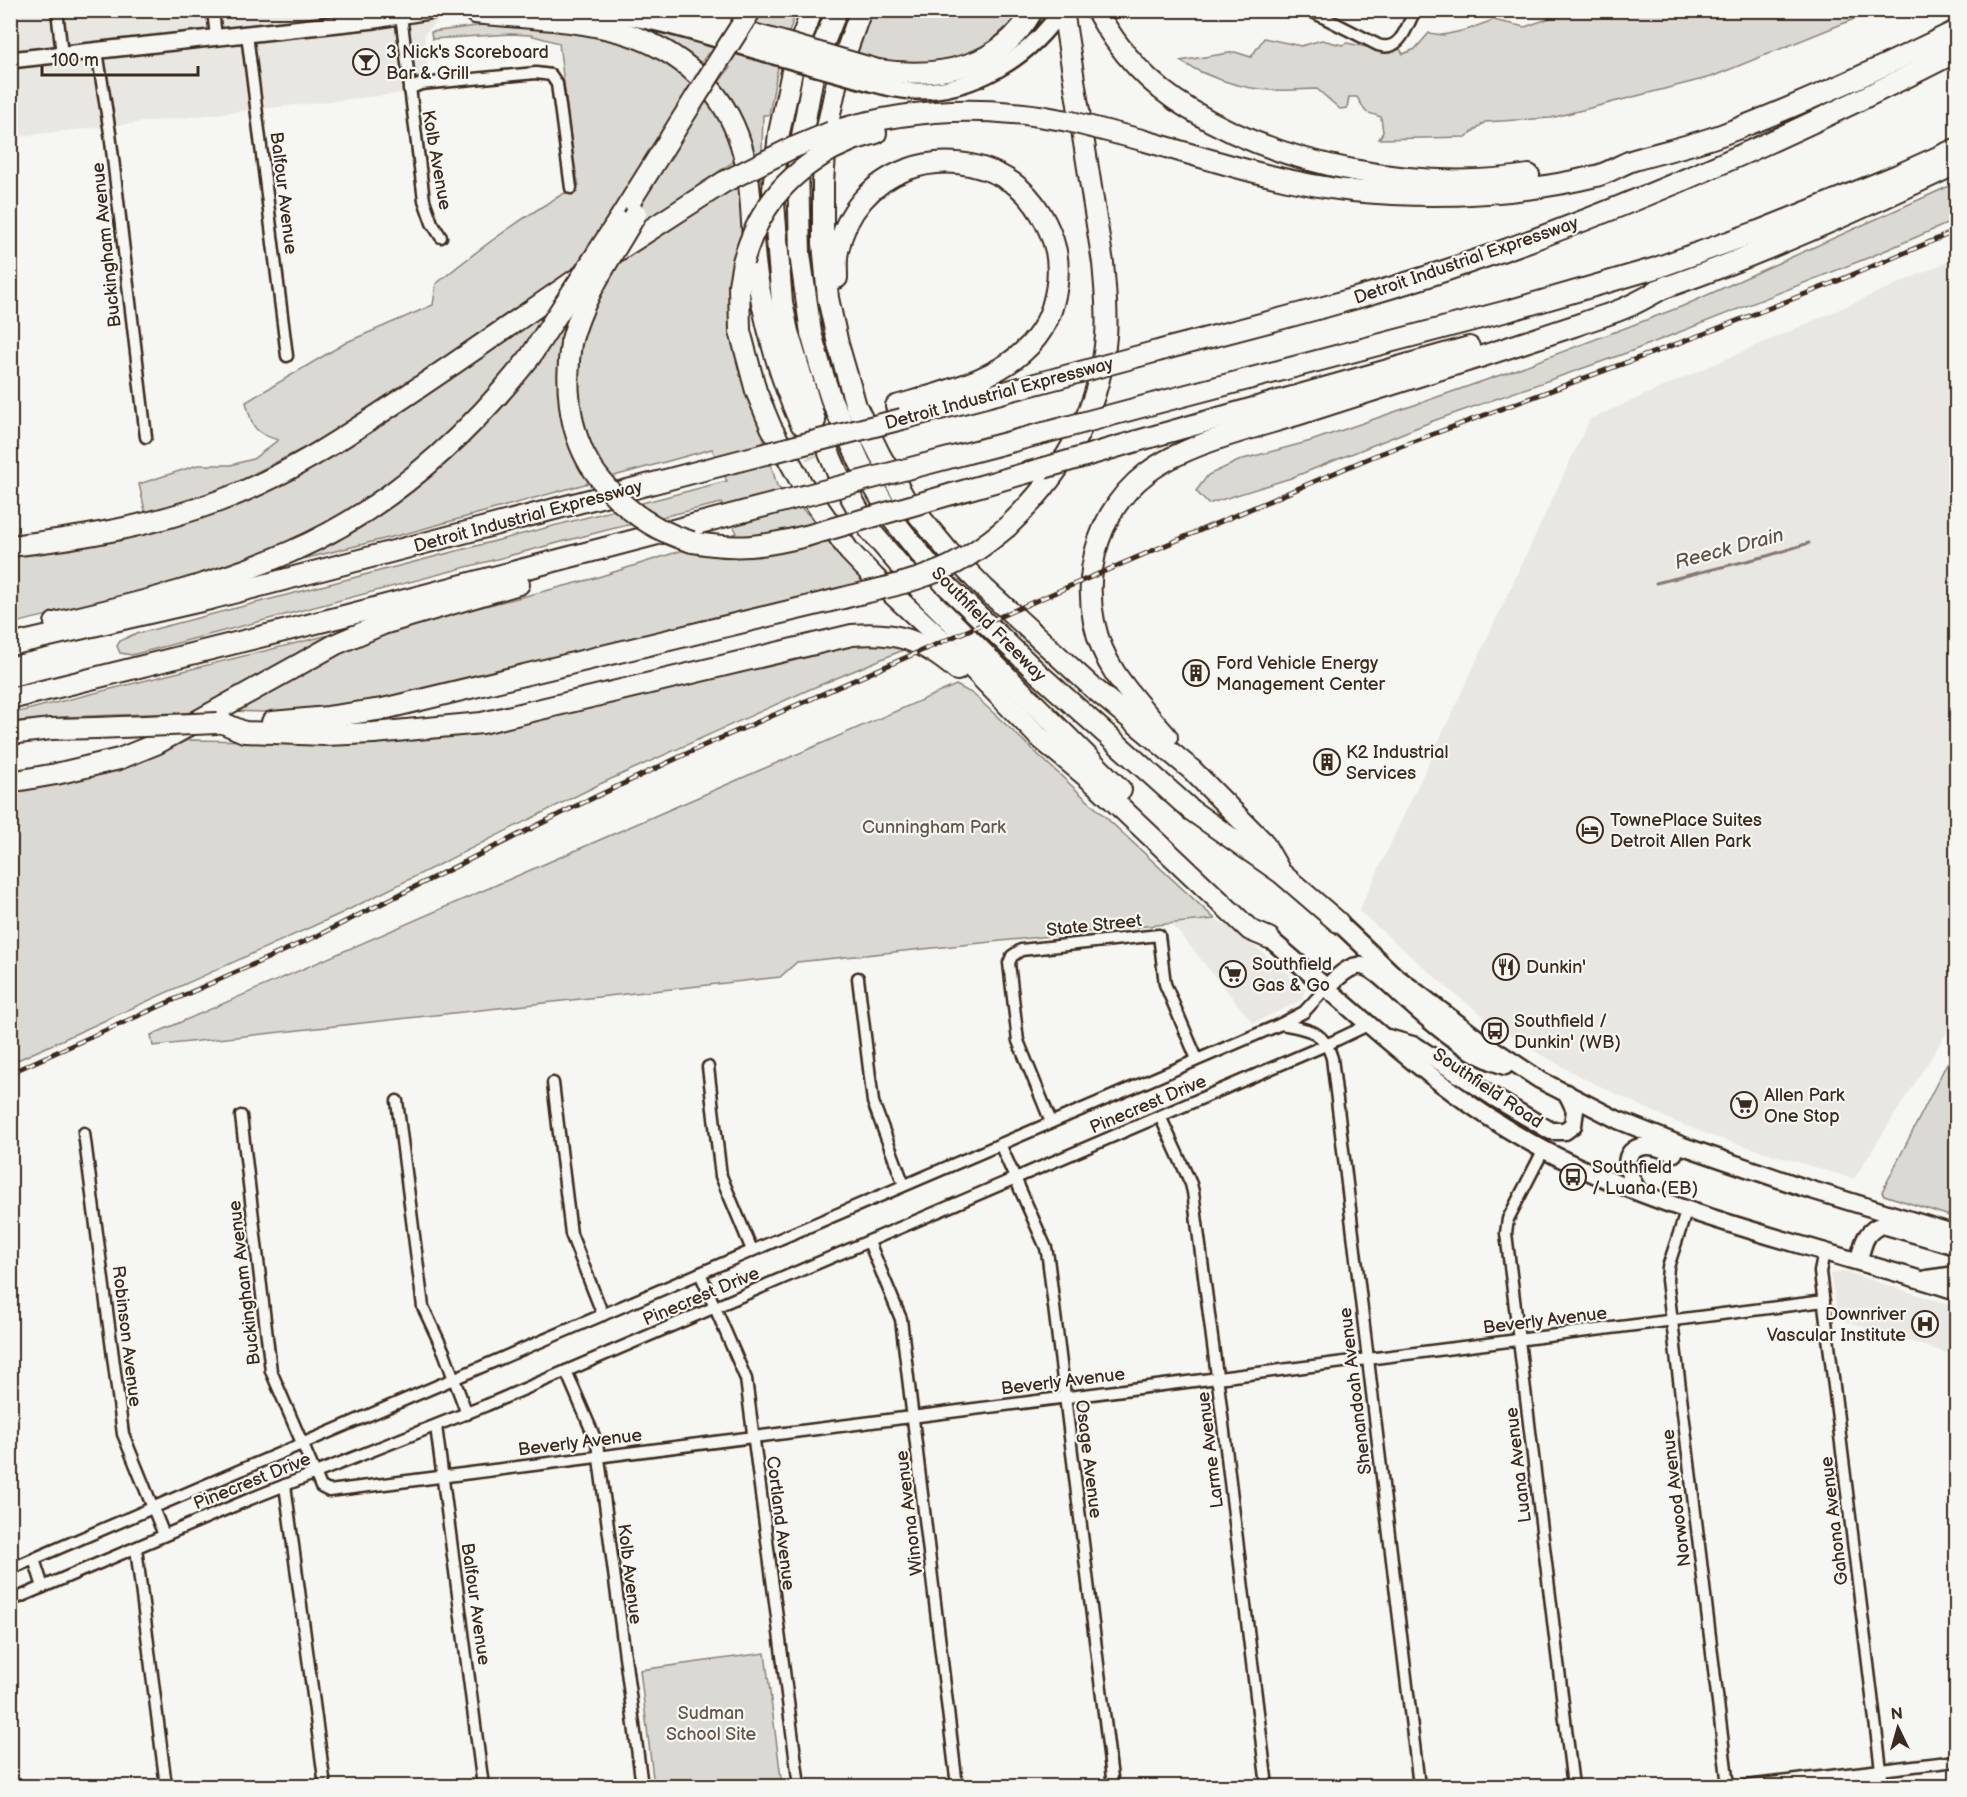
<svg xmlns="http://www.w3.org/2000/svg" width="1967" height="1797" font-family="'Balsamiq Sans',sans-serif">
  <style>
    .built { fill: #e8e7e2 }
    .green { fill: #dad9d3; stroke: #8a8278; stroke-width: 1.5 }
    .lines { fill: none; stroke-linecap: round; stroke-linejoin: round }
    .stream { stroke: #857a71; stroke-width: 3 }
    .motorway-tunnel { stroke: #d1cdc8; stroke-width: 20; stroke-dasharray: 20 10; stroke-linecap: butt }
    .minor-casing { stroke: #3b2a1e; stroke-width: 15 }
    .secondary-casing { stroke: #3b2a1e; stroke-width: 20 }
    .trunk-casing { stroke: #3b2a1e; stroke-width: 21 }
    .motorway-casing { stroke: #3b2a1e; stroke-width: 24 }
    .minor { stroke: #f6f6f2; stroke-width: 10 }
    .secondary { stroke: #f6f6f2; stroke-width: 15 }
    .trunk { stroke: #f6f6f2; stroke-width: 16 }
    .motorway { stroke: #f6f6f2; stroke-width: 20 }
    .rail-casing { stroke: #3b2a1e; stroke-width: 5 }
    .rail { stroke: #f6f6f2; stroke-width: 3; stroke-dasharray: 9; stroke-linecap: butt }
    .secondary-bridge-casing { stroke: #3b2a1e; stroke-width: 20; stroke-linecap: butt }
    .motorway-bridge-casing { stroke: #3b2a1e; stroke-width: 24; stroke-linecap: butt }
    .secondary-bridge { stroke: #f6f6f2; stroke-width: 15 }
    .motorway-bridge { stroke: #f6f6f2; stroke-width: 20 }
    .labels { text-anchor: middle; stroke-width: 4.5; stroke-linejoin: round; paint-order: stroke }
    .poi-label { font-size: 18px; fill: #3b2a1e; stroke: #f6f6f2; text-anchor: start }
    .street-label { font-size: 18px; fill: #3b2a1e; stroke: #f6f6f2 }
    .park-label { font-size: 18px; fill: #63564b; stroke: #f6f6f2 }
    .water-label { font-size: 20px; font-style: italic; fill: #605248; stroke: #f6f6f2 }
  </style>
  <rect width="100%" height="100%" fill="#f6f6f2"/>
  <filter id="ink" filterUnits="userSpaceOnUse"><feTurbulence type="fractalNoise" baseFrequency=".0167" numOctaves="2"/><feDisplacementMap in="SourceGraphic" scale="12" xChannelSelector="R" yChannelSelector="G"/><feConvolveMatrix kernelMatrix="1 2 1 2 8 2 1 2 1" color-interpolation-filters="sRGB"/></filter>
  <g filter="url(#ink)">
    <g class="built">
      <path d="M10 11H449L424 34 431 90 11 137Z"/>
      <path d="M1956 258V1018L1854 1179 1715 1137 1671 1120 1583 1078 1533 1050 1490 1021 1450 990 1359 911 1590 419Z"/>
      <path d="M1215 919 1241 934 1305 989 1302 1000 1253 1023 1171 923Z"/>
      <path d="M1843 1271 1956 1307V1356L1839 1319 1830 1274Z"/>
    </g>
    <g class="green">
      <path d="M630 11H796L778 67 769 115H763L761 182 757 183C751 155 744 98 717 84L730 68 708 53 699 66 627 29Z"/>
      <path d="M870 11H1020L1014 20 987 44 966 55 922 69 852 56Z"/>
      <path d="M1589 11H1874L1711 77 1551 118 1485 122 1466 137 1379 139 1383 132 1381 117 1366 112 1357 97H1349L1347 108 1340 109 1317 89C1301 89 1285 91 1270 90 1241 89 1205 76 1180 61L1235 52 1251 57 1264 38 1301 46 1322 40 1342 45 1347 43 1391 52 1400 49 1403 54 1415 49 1429 33 1443 35 1466 30 1493 20 1525 27 1564 13 1575 14Z"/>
      <path d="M491 24 585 31 646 48 693 79 724 121 736 160 500 318 407 385 327 436 216 493 146 515 139 484 198 465H231L253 459 278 440C253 433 252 426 246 402L347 342 433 305 436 284C481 247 527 213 579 185L574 165 559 43 530 35 511 34 432 39 431 32Z"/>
      <path d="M740 182 745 228 739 242 729 295 740 363 765 429 763 435 777 486 812 518 861 572 865 582 715 617 533 665 390 699 336 708 266 712 232 711 351 647 423 622 592 579 737 533 721 503 607 530 132 655 120 653 117 646 120 641 132 635 727 481 712 449 408 533 291 562 290 559 423 480 467 442 507 402 541 358 524 349C478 405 429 458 369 500 268 569 127 595 11 624L10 553 217 510Z"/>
      <path d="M1956 183V220L1870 257 1629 352 1433 421 1291 478 1208 504 1196 491 1208 475 1243 459 1311 441 1509 372 1683 306Z"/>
      <path d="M341 632 205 712 64 717 11 722 10 714Z"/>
      <path d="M853 642 888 644 908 648 808 690 600 784 342 913 11 1063V790L76 779 150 757 188 740 272 741 517 724 709 679Z"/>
      <path d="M956 685 973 694 1215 919 797 962 780 977 153 1046 151 1035Z"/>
      <path d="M1956 1060V1218L1884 1195 1882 1192 1947 1063Z"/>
      <path d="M765 1653 782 1786H654L640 1670Z"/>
    </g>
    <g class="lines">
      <g class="stream">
        <path d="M1951 378 1956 375"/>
        <path d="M1656 583 1767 556 1809 543"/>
      </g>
      <path class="motorway-tunnel" d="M802 427 816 457"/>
      <defs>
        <g id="minor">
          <path d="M57 10 62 55"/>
          <path d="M213 10 216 37"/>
          <path d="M1309 10 1378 45C1400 53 1407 26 1415 10"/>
          <path d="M401 15 424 200 432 223 441 237"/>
          <path d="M247 34 287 356"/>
          <path d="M97 51 110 133 146 437"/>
          <path d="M409 89 421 84 536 73 551 75 557 84 571 188"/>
          <path d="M858 978 873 1102 904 1185"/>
          <path d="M1281 1024C1307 1029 1324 1030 1332 1058L1419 1786"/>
          <path d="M708 1067 721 1176 752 1250"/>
          <path d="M553 1083 571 1234 603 1315"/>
          <path d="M397 1101 423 1307 444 1352 467 1414"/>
          <path d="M241 1116 271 1371 321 1487 329 1491 1824 1301"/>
          <path d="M1160 1116 1191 1184 1193 1192 1219 1391 1267 1786"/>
          <path d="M1051 1122 1018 1041 1009 963 1012 956 1021 950 1159 935 1165 984 1197 1059"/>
          <path d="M84 1133 123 1434 164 1535"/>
          <path d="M1000 1144 1046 1248 1048 1258 1113 1786"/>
          <path d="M1544 1149 1508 1219 1506 1233 1573 1786"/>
          <path d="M1687 1209 1668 1267 1667 1280 1728 1786"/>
          <path d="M869 1242 901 1319 957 1786"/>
          <path d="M1824 1252 1820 1272 1883 1786"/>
          <path d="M700 1273 746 1379 799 1786"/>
          <path d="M566 1371 597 1443 642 1786"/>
          <path d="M436 1426 483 1786"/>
          <path d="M285 1485 325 1786"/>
          <path d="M136 1548 166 1786"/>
          <path d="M34 1559 43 1587"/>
          <path d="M10 1569 1281 1024 1304 1012 1327 987"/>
          <path d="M10 1601 250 1499 487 1405 1328 1044 1368 1025"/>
          <path d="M1746 1786 1956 1761"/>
        </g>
        <g id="secondary">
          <path d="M571 10C640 13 708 37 774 56"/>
          <path d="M10 60 375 20 435 10"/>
          <path d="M871 83C885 87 898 90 912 91 972 93 1029 59 1061 10"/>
        </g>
        <g id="trunk">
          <path d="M1338 922 1394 975 1481 1041 1540 1080 1618 1120 1683 1146 1802 1187 1956 1234"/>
          <path d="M1269 938C1348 1005 1424 1079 1514 1133 1608 1189 1717 1221 1822 1251 1867 1265 1912 1276 1956 1291"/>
          <path d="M1327 987C1335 980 1349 964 1362 966 1375 968 1395 990 1405 999 1434 1025 1468 1055 1505 1066"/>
          <path d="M1388 1038 1416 1046 1495 1098 1551 1131H1565L1573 1125 1575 1110 1567 1093"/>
          <path d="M1638 1191C1628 1175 1617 1149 1646 1146 1655 1145 1665 1150 1674 1153"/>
          <path d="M1859 1260C1863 1244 1865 1230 1883 1225L1956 1246"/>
          <path d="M1927 1279 1956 1275"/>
        </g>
        <g id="motorway">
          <path d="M666 10 782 42"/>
          <path d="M812 10 795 57 779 133 773 190 782 302 788 332 815 421"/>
          <path d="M837 10 815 65 802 136 798 165 800 254 811 333 820 365 831 399 860 463 894 521 943 582 1039 674 1191 810 1281 873 1338 922"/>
          <path d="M861 10 839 72 827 128 823 182V243L828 298 838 344 856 406 880 455 905 499 948 551 984 588 1092 687 1192 770 1263 842 1278 868"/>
          <path d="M1096 10C1118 50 1149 85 1189 109 1283 167 1420 192 1529 175"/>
          <path d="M475 13C524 18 577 19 624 33 679 50 724 89 741 145 754 187 750 233 757 276 766 328 779 377 801 424"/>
          <path d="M878 70C938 79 1001 68 1033 10"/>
          <path d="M831 132C890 114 952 107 1013 113 1032 114 1050 118 1068 121"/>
          <path d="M1142 140C1212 160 1281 183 1353 191 1434 199 1518 195 1596 176 1609 173 1621 164 1634 160 1662 152 1693 145 1721 135 1800 105 1881 68 1956 31"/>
          <path d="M831 150 853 140 876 133"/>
          <path d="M618 221 697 95"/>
          <path d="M608 257 724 182"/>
          <path d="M743 262 739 285 740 331 756 391 771 427 802 484 849 551 874 577 974 670 1038 736 1099 787 1250 930 1269 938"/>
          <path d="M837 278C837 269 836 259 838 251 854 170 946 138 1013 183 1035 198 1050 226 1056 251 1059 267 1058 284 1054 300 1038 371 957 388 896 406"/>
          <path d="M1655 291C1758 256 1858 211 1956 164"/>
          <path d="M571 343C565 383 568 429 590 465"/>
          <path d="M1154 352C1252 326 1351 302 1447 270 1623 211 1792 136 1956 52"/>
          <path d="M1145 406 1511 310 1656 268 1759 231 1898 175 1956 149"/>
          <path d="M902 419 1058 378"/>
          <path d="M1137 441 1469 347"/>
          <path d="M829 453 838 474 869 529 926 596 1121 790"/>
          <path d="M926 464 1044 433"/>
          <path d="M952 494 1044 468"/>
          <path d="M1007 527C1062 475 1100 413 1106 336 1108 312 1105 287 1103 263L1063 10"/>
          <path d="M692 542C737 550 762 547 806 536"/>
          <path d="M10 546C82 538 151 526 219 501 283 478 340 440 397 402 460 360 522 317 584 274"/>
          <path d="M55 623C134 604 215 585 290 552 387 510 465 439 530 357"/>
          <path d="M10 645 210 599 765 454"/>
          <path d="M10 699 344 616 788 500"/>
          <path d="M272 722 328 717 383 709 843 598"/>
          <path d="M223 723 244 732 325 735 374 733 482 723 852 635C898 631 921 640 957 670"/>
          <path d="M10 734 51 729 96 728"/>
          <path d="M1167 737C1149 716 1130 696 1115 673 1074 610 1085 520 1147 473 1186 443 1255 428 1303 413 1362 394 1421 375 1480 357 1514 346 1547 335 1580 324 1595 318 1612 314 1627 307 1641 301 1654 293 1667 286"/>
          <path d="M10 782 56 774 119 759 156 744 336 644 383 624 519 584"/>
        </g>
      </defs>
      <use href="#minor" class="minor-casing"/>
      <use href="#secondary" class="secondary-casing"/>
      <use href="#trunk" class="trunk-casing"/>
      <use href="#motorway" class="motorway-casing"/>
      <use href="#minor" class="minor"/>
      <use href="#secondary" class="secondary"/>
      <use href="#trunk" class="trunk"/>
      <use href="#motorway" class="motorway"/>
      <defs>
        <path id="rail" d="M10 1073 317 936 572 808 705 745 1077 583 1374 456 1706 333 1828 285 1956 231"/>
      </defs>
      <use href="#rail" class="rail-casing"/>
      <use href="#rail" class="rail"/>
      <defs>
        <path id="secondary-bridge" d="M774 56 871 83"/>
        <g id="motorway-bridge">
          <path d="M782 42 878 70"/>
          <path d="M697 95 751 10"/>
          <path d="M1068 121 1142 140"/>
          <path d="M724 182 790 149 831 132"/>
          <path d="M743 262C758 210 784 177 831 150"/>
          <path d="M571 343C583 296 612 256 636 214"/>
          <path d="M530 357 618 221"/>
          <path d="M1058 378 1154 352"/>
          <path d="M1044 433 1145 406"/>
          <path d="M765 454 902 419"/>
          <path d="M590 465C615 503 648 529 692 542"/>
          <path d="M1044 468 1137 441"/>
          <path d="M788 500 926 464"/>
          <path d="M806 536 952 494"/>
          <path d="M843 598C879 589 916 582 950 566 971 556 989 542 1007 527"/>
          <path d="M96 728 218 723"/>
        </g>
      </defs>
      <use href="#secondary-bridge" class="secondary-bridge-casing"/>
      <use href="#motorway-bridge" class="motorway-bridge-casing"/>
      <use href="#secondary-bridge" class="secondary-bridge"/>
      <use href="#motorway-bridge" class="motorway-bridge"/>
    </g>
  </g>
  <defs>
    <symbol id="bar-ring" viewBox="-11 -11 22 22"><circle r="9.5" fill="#f6f6f2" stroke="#3b2a1e" stroke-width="1.5"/><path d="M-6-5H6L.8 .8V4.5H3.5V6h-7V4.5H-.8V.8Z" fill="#3b2a1e"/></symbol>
    <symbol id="building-ring" viewBox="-11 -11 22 22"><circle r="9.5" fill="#f6f6f2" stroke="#3b2a1e" stroke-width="1.5"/><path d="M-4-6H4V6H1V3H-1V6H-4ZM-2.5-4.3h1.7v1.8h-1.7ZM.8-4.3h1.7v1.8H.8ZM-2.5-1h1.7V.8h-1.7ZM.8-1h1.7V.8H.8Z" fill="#3b2a1e"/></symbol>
    <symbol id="hotel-ring" viewBox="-11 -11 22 22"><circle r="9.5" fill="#f6f6f2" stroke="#3b2a1e" stroke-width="1.5"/><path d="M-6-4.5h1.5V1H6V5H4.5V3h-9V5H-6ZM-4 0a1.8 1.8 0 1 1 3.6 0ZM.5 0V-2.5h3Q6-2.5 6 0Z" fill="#3b2a1e"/></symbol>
    <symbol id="restaurant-ring" viewBox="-11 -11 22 22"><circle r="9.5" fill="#f6f6f2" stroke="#3b2a1e" stroke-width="1.5"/><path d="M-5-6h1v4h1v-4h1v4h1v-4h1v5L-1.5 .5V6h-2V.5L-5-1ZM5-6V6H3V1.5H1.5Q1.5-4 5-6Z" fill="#3b2a1e"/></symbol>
    <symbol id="supermarket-ring" viewBox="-11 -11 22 22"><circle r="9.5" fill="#f6f6f2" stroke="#3b2a1e" stroke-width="1.5"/><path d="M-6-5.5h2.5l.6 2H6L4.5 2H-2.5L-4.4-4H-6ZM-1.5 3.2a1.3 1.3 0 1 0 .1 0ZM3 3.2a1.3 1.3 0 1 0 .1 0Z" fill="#3b2a1e"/></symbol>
    <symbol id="bus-ring" viewBox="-11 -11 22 22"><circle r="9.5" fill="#f6f6f2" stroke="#3b2a1e" stroke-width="1.5"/><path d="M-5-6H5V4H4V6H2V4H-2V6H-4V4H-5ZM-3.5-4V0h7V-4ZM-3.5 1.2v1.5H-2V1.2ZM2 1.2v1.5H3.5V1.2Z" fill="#3b2a1e"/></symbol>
    <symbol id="hospital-ring" viewBox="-11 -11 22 22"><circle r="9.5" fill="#f6f6f2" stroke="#3b2a1e" stroke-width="1.5"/><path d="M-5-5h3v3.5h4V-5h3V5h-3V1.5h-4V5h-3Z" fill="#3b2a1e"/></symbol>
  </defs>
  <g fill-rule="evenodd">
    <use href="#bar-ring" x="351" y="47" width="30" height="30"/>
    <use href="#building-ring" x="1181" y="658" width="30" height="30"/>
    <use href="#building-ring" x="1312" y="747" width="30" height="30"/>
    <use href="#hotel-ring" x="1575" y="815" width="30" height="30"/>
    <use href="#restaurant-ring" x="1491" y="952" width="30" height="30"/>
    <use href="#supermarket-ring" x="1218" y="959" width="30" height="30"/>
    <use href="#bus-ring" x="1480" y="1016" width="30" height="30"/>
    <use href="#supermarket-ring" x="1729" y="1090" width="30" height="30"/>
    <use href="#bus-ring" x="1558" y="1162" width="30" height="30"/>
    <use href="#hospital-ring" x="1910" y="1309" width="30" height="30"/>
  </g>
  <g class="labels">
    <g class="poi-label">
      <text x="386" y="58">3 Nick's Scoreboard<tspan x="386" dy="21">Bar &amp; Grill</tspan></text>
      <text x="1216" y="669">Ford Vehicle Energy<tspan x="1216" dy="21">Management Center</tspan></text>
      <text x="1346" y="758">K2 Industrial<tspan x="1346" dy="21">Services</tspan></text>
      <text x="1610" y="826">TownePlace Suites<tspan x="1610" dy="21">Detroit Allen Park</tspan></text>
      <text x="1252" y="970">Southfield<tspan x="1252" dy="21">Gas &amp; Go</tspan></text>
      <text x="1526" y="973">Dunkin'</text>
      <text x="1514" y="1027">Southfield /<tspan x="1514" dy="21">Dunkin' (WB)</tspan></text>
      <text x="1764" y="1101">Allen Park<tspan x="1764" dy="21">One Stop</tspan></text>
      <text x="1592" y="1173">Southfield<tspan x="1592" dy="21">/ Luana (EB)</tspan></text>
      <text x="1906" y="1320" text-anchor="end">Downriver<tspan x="1906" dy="21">Vascular Institute</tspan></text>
    </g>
    <g class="street-label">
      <text transform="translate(437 160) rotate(80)" y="6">Kolb Avenue</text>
      <text transform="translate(284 193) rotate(83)" y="6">Balfour Avenue</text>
      <text transform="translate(106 245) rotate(-96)" y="6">Buckingham Avenue</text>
      <text transform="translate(1466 260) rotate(-19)" y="6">Detroit Industrial Expressway</text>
      <text transform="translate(999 393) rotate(-15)" y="6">Detroit Industrial Expressway</text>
      <text transform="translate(528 516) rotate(-15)" y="6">Detroit Industrial Expressway</text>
      <text transform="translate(989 624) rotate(45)" y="6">Southfield Freeway</text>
      <text transform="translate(1094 925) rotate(-6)" y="6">State Street</text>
      <text transform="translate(1488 1088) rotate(34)" y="6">Southfield Road</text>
      <text transform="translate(1148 1104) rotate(-23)" y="6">Pinecrest Drive</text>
      <text transform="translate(244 1283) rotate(-97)" y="6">Buckingham Avenue</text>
      <text transform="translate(701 1296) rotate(-23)" y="6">Pinecrest Drive</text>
      <text transform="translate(1545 1320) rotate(-7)" y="6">Beverly Avenue</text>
      <text transform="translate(127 1336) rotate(83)" y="6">Robinson Avenue</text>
      <text transform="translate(1063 1381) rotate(-7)" y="6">Beverly Avenue</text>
      <text transform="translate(1355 1391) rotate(-97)" y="6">Shenandoah Avenue</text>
      <text transform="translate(580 1442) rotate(-7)" y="6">Beverly Avenue</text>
      <text transform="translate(1210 1450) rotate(-97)" y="6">Larme Avenue</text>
      <text transform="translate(1089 1459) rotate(83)" y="6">Osage Avenue</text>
      <text transform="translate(1518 1465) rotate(-97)" y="6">Luana Avenue</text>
      <text transform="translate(252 1481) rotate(-22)" y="6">Pinecrest Drive</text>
      <text transform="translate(1676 1498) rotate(-97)" y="6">Norwood Avenue</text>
      <text transform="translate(909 1513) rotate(-97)" y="6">Winona Avenue</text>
      <text transform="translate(1834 1521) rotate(-97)" y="6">Gahona Avenue</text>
      <text transform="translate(781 1523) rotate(83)" y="6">Cortland Avenue</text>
      <text transform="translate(630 1574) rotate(83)" y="6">Kolb Avenue</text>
      <text transform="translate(476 1604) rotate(82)" y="6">Balfour Avenue</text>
    </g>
    <g class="park-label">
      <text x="934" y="833">Cunningham Park</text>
      <text x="711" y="1719">Sudman<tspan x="711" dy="21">School Site</tspan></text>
    </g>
    <g class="water-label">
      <text transform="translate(1729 548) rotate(-15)" y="7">Reeck Drain</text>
    </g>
  </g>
  <rect width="1967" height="1797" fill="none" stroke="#f6f6f2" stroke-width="36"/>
  <rect x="18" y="18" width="1931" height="1761" fill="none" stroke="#3b2a1e" stroke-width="2" filter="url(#ink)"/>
  <g transform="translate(1898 1728) rotate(355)" stroke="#f6f6f2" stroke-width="4.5" paint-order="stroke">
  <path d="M0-4.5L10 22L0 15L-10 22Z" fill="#3b2a1e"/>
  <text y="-9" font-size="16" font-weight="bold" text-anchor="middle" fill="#3b2a1e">N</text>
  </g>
  <path d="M42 66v9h156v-9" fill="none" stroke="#3b2a1e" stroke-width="3"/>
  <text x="51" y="66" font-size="18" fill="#3b2a1e" stroke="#f6f6f2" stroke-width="4.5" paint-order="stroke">100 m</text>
</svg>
